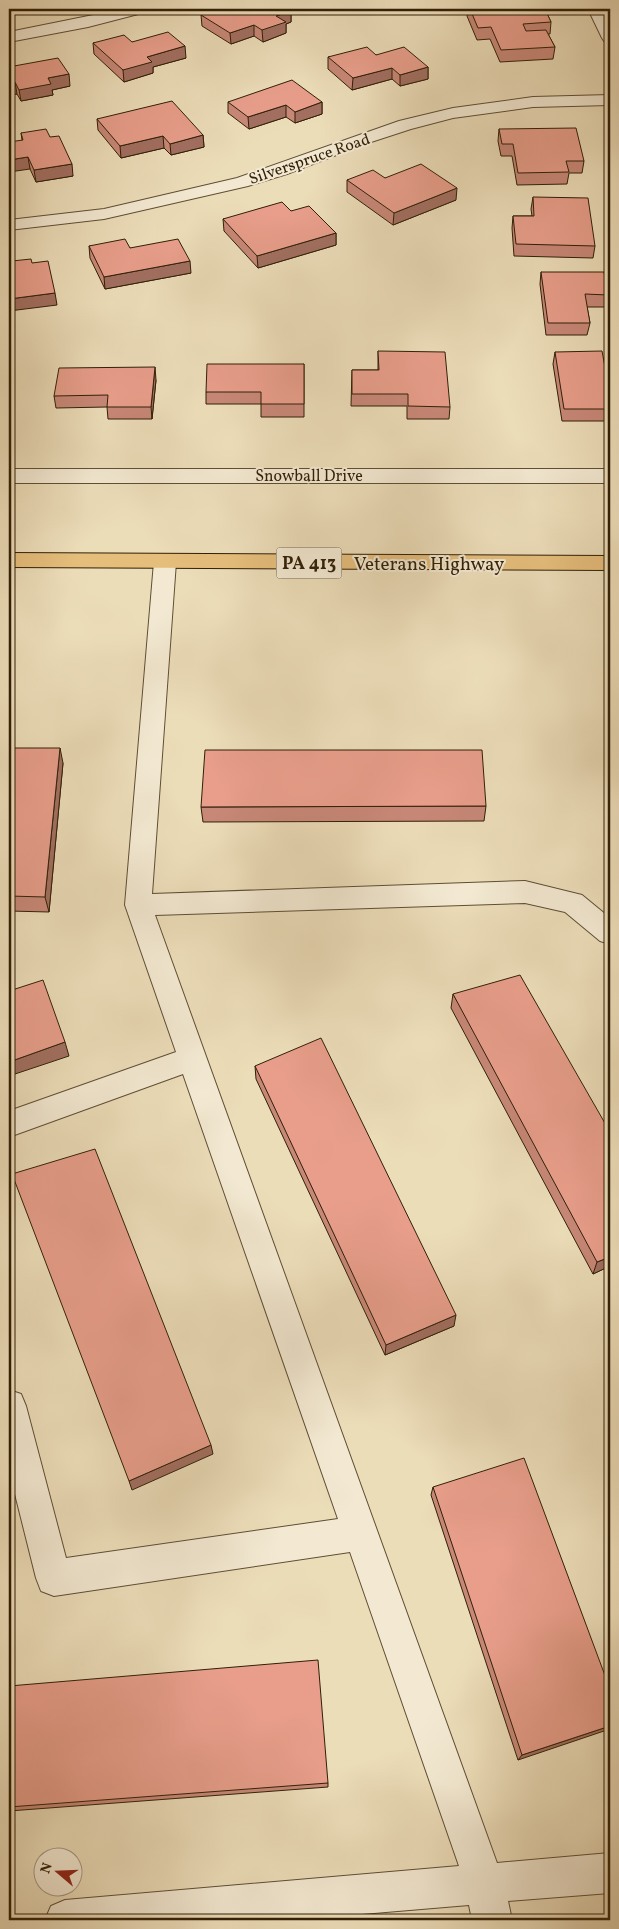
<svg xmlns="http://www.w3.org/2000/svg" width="619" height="1929" font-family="Vollkorn,serif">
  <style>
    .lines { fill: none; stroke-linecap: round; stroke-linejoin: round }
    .minor-casing { stroke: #5f4e34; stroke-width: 2 }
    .primary-casing { stroke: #301f07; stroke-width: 2 }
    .minor { fill: #f3e9d2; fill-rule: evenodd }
    .primary { fill: #e6be7c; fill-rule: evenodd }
    .wall { fill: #c88878; stroke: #301f07 }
    .shaded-wall { fill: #a26f61; stroke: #301f07 }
    .building { fill: #e89e8b; stroke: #301f07 }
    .labels { text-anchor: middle; stroke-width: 4; stroke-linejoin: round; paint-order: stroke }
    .far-street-label { font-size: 16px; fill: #301f07; stroke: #f3e9d2 }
    .shield { fill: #f3e9d2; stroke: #6a5c44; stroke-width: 1 }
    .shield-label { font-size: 18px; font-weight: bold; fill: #301f07 }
    .street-label { font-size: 19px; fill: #301f07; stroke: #f3e9d2 }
  </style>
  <rect width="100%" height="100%" fill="#ecddb9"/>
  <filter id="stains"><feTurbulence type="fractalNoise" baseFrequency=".004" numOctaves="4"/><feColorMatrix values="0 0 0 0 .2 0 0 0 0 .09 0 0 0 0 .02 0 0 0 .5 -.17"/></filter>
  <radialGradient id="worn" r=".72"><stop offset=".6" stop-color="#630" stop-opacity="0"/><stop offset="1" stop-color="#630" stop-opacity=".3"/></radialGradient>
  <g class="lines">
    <defs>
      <g id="minor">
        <path d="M123 9H149L146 12 88 27 9 42V32Z"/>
        <path d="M588 9H603L610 24V43L604 41 602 38Z"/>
        <path d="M610 95V105L533 107 453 118 411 129 365 144 287 174 248 186 104 219 9 230V220L104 209 237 178 399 121 453 108 533 97Z"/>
        <rect x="9" y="469" width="601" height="14"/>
        <path d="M165 555 173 557 176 562 152 894 525 881 582 895 610 918V944L600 941 565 912 525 903 155 915 497 1863 610 1853V1893L508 1901 512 1920H472L469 1905 291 1920H45L51 1906 65 1900 459 1866 350 1552 54 1596 41 1591 36 1578 9 1470V1390L21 1394 26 1406 66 1558 338 1519 183 1074 9 1137V1111L176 1052 125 905 154 562 157 557Z"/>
      </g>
      <path id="primary" d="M9 553 610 556V570L9 567Z"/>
    </defs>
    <use href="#minor" class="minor-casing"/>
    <use href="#primary" class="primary-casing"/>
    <use href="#minor" class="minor"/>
    <use href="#primary" class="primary"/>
  </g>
  <g class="wall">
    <path d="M319 9H342L327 14Z"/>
    <path d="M468 9H545L551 22 550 34H548L555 47 553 59 500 62 490 39 477 40 467 16Z"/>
    <path d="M242 11H291V22L286 24V33L263 42 254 36 231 44 202 26 201 15Z"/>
    <path d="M132 42 186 58 153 67V73L124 82 94 54 93 43Z"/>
    <path d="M376 55 428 67V79L400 86 392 79 352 90 328 69V57Z"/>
    <path d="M9 59 14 66 70 86 52 90 53 95 21 101 17 94 9 95Z"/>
    <path d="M228 102H322V114L295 123 286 117 249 129 228 113Z"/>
    <path d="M97 119 203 135 204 147 171 155 164 148 121 158 98 130Z"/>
    <path d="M499 129 584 161 582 173H569L567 184 517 185 512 156H501L498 141Z"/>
    <path d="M21 133 50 137 73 176 36 182 30 169 22 140Z"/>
    <path d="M385 178 456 200 393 225 347 192V180Z"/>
    <path d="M533 197 595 246 593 258 514 256 512 228 513 216H532L531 209Z"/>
    <path d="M291 211 336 233V245L258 268 224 231 223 219Z"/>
    <path d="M89 246 130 248 191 273 105 289 90 258Z"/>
    <path d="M541 272 608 295 606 307H587L590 323 587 335H546L540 284Z"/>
    <path d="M378 351 450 407 449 419H407V406H351L352 370H378Z"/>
    <path d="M555 352 608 383H610V421H562L553 364Z"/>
    <path d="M304 364V417H261V404H206V392Z"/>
    <path d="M156 380 152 419H108L107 407 56 408 54 396Z"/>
    <path d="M609 699H610V739L606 714Z"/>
    <path d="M9 748 63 763 49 912 9 911Z"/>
    <path d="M486 806 484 821 203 822 201 807Z"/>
    <path d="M453 994 610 1266 593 1274 451 1008Z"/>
    <path d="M255 1066 454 1326 385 1355 256 1079Z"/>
    <path d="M433 1487 610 1689 518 1760 431 1495Z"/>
    <path d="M9 1686 328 1783V1787L9 1811Z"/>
  </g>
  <g class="shaded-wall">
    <path d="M327 9H342L327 14Z"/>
    <path d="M291 11V22L286 24V33L263 42 262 30 276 16Z"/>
    <path d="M254 25V36L231 44 230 33Z"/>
    <path d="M185 46 186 58 153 67V73L124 82 123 70 147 57Z"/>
    <path d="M428 67V79L400 86V75Z"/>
    <path d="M392 68V79L352 90 353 78Z"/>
    <path d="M69 74 70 86 52 90 53 95 21 101 19 90 48 78Z"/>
    <path d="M15 82 17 94 9 95V83Z"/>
    <path d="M322 102V114L295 123V112Z"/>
    <path d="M286 105V117L249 129 248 117Z"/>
    <path d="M203 135 204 147 171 155 170 144Z"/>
    <path d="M163 136 164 148 121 158 120 146Z"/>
    <path d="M28 157 30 169 9 172V160Z"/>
    <path d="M72 164 73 176 36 182 34 170Z"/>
    <path d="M457 188 456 200 393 225 394 213Z"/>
    <path d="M336 233V245L258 268 257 256Z"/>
    <path d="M190 261 191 273 105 289 104 277Z"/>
    <path d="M55 293 57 305 9 311V299Z"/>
    <path d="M155 367 156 380 152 419 151 407Z"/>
    <path d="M60 748 63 763 49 912 45 897Z"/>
    <path d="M65 1042 69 1056 9 1076V1062Z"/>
    <path d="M610 1257V1266L593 1274 597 1262Z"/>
    <path d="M456 1315 454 1326 385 1355 386 1345Z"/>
    <path d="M211 1445 213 1454 132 1490 129 1481Z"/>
    <path d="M610 1726V1729L518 1760 522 1755Z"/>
  </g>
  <g class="building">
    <path d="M220 9H238L242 11 249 9H287L291 11 276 16 286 22 262 30 254 25 230 33 201 15Z"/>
    <path d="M470 9H545L551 22 523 24 526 31 546 30 555 47 501 50 491 27 478 28Z"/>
    <path d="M168 32 185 46 147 57 152 62 123 70 93 43 124 35 132 42Z"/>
    <path d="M367 47 376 55 404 47 428 67 400 75 392 68 353 78 328 57Z"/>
    <path d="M9 58 14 66 58 58 69 74 48 78 51 84 19 90 15 82 9 83Z"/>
    <path d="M292 80 322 102 295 112 286 105 248 117 228 102Z"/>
    <path d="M172 101 203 135 170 144 163 136 120 146 97 119Z"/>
    <path d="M576 128 584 161H566L569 172 518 173 513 144H502L499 129Z"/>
    <path d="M46 129 50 137 59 136 72 164 34 170 28 157 9 160V142L23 140 21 133Z"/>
    <path d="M421 164 457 188 394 213 347 180 373 170 385 178Z"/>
    <path d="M533 197 588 198 595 246 516 244 513 216H534Z"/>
    <path d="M282 202 291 211 309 206 336 233 257 256 223 219Z"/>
    <path d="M125 239 130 248 178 239 190 261 104 277 89 246Z"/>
    <path d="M31 259 32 263 48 261 55 293 9 299V267L13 266 12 261Z"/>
    <path d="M541 272H604L608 295 585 294 590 323H548Z"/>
    <path d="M378 351 445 352 450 407 408 406V394H352V370H379Z"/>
    <path d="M602 351 608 383H610V409H564L555 352Z"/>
    <path d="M207 364H304V404H261V392H206Z"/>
    <path d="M155 367 151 407H107L108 395 54 396 59 368Z"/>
    <path d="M9 748H60L45 897 9 896Z"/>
    <path d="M205 750H482L486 806 201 807Z"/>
    <path d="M520 975 610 1132V1257L597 1262 453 994Z"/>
    <path d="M43 980 65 1042 9 1062V991Z"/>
    <path d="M321 1038 456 1315 386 1345 255 1066Z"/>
    <path d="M95 1149 211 1445 129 1481 12 1174Z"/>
    <path d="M524 1458 610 1689V1726L522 1755 433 1487Z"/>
    <path d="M318 1660 328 1783 9 1807V1686Z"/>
  </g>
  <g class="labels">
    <g class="far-street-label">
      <text transform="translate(309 158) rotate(-19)" y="6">Silverspruce Road</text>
      <text x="309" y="481">Snowball Drive</text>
    </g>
    <rect class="shield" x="276.5" y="547.5" width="65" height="31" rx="4"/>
    <g class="shield-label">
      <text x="309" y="569">PA 413</text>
    </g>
    <g class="street-label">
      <text x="429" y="570">Veterans Highway</text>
    </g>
  </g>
  <rect width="619" height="1929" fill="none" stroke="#ecddb9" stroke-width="30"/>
  <rect x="10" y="10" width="599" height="1909" fill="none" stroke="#301f07" stroke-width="2.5"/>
  <rect x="15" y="15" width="589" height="1899" fill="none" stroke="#301f07"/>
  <g transform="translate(58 1872) rotate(289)"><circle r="24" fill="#f3e9d2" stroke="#a59881"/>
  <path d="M0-4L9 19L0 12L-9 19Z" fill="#8f2418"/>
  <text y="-8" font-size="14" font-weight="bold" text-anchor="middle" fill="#301f07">N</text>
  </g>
  <rect width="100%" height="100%" filter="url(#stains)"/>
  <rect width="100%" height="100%" fill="url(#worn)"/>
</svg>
